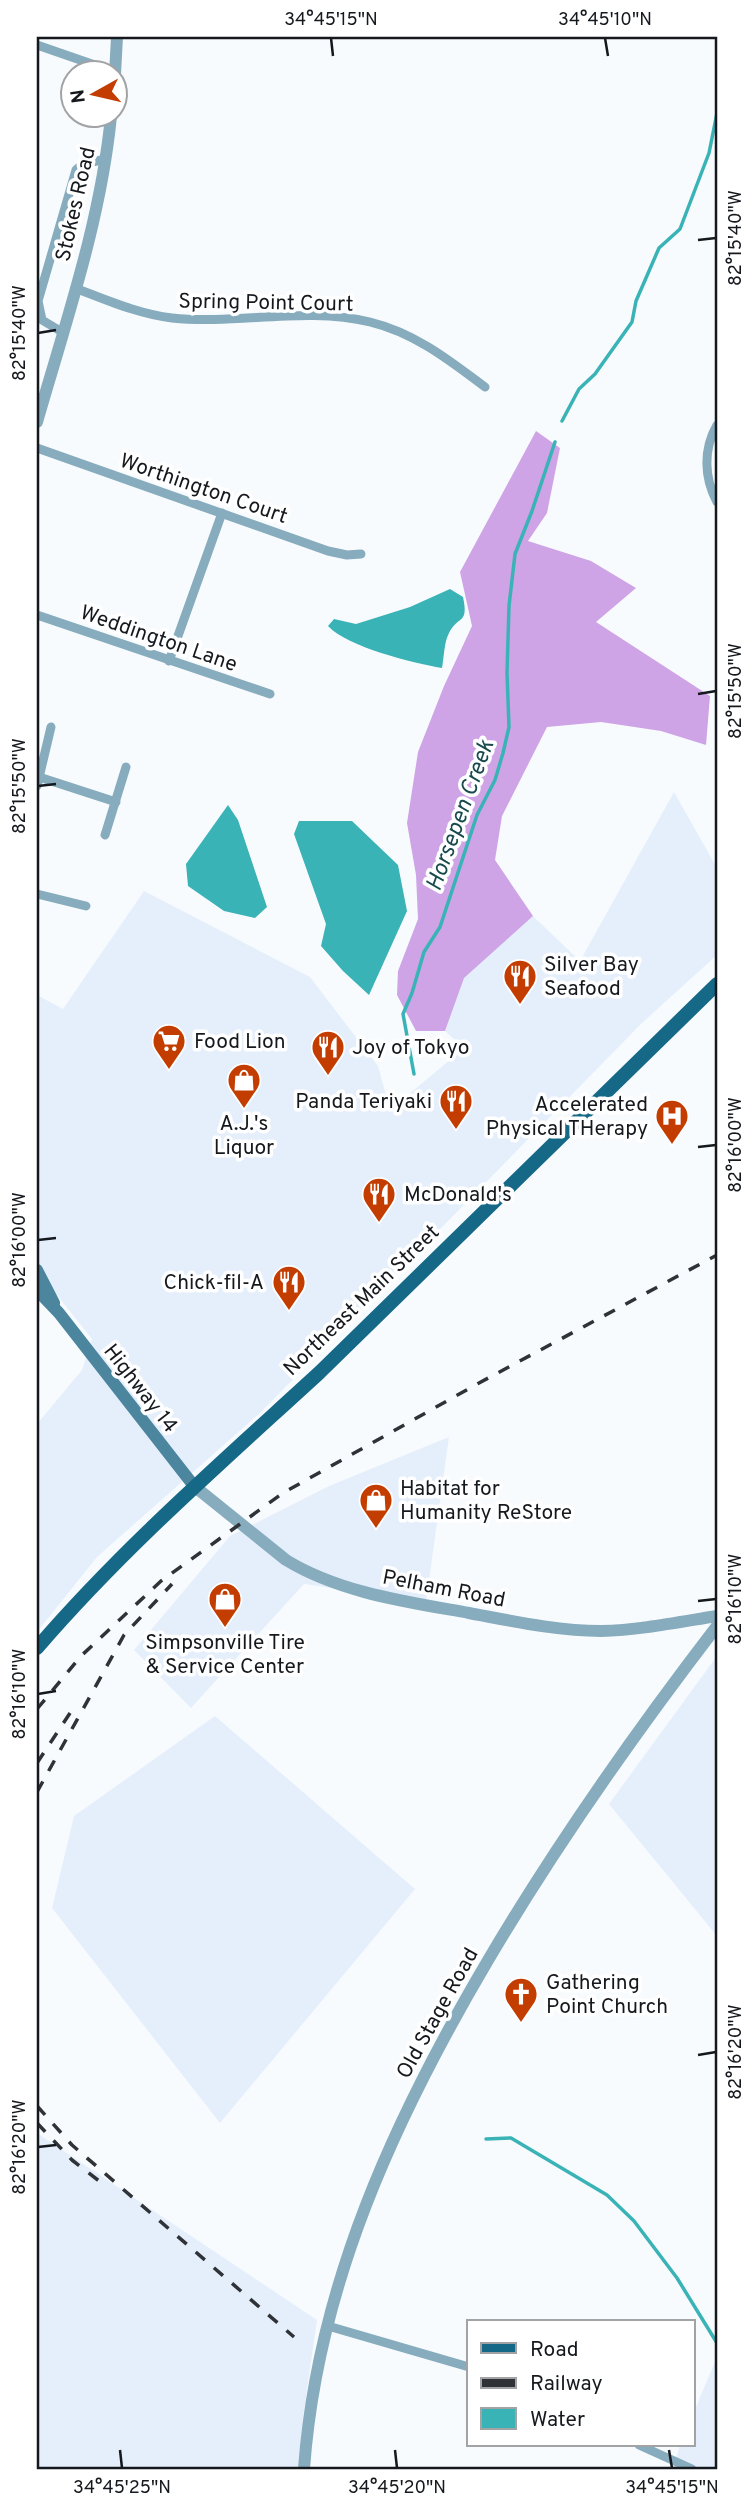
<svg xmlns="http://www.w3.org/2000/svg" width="754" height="2506" font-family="Overpass,sans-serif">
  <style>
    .built { fill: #e5effc }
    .forest { fill: #cea4e7 }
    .water { fill: #3ab3b7 }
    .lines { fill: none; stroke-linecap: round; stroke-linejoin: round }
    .stream { stroke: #3ab3b7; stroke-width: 3.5 }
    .minor { stroke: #87acbd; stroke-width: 9 }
    .tertiary { stroke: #87acbd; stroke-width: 12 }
    .secondary { stroke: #4c859e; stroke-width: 12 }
    .primary { stroke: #156987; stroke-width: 14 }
    .rail { stroke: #2f3338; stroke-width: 3.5; stroke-dasharray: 12 12; stroke-linecap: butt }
    .ticks { fill: none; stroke: #15191e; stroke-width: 2.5 }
    .labels { text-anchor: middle; stroke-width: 7; stroke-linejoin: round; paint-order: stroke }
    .street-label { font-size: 21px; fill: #15191e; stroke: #fff }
    .poi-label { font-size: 21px; fill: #15191e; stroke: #fff; text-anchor: start }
    .water-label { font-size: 23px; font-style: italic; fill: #174a4c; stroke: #fff }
    .neatline { fill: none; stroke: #15191e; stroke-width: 2.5 }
    .ticks-label { font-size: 18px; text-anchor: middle; fill: #15191e }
  </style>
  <rect width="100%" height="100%" fill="#f8fbfe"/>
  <g class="built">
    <path d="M674 792 717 868V955L642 1023 260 1413 97 1557 37 1632V1424L82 1370 92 1339 37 1270V995L63 1009 144 891 310 977 378 1066 390 1110 464 1048 445 1031 463 978 533 916 580 961Z"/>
    <path d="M449 1437 426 1602 304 1584 191 1708 134 1650 230 1536 329 1486Z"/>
    <path d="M717 1656V1936L609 1804Z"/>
    <path d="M215 1716 415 1889 220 2123 52 1908 74 1816Z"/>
    <path d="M37 2133 317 2320 302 2425 300 2469H37Z"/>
    <path d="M717 2357V2469H673L680 2445H693V2414Z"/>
  </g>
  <path class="forest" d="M536 431 560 448 547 513 528 541 591 561 636 588 596 622 710 696 706 745 661 731 601 722 547 727 502 816 495 860 533 916 464 978 445 1031H416L397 995 398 971 418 919 416 875 407 823 418 752 444 686 472 626 460 572Z"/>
  <g class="water">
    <path d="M450 589 463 597C469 625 458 615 449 633 444 642 444 658 442 668 412 663 348 647 328 626L334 619 356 624 410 607Z"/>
    <path d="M228 805 238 820 267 907 255 918 224 911 188 886 186 864Z"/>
    <path d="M299 821H352L398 865 407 911 369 995 343 971 321 946 326 924 294 834Z"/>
  </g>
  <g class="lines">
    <g class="stream">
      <path d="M562 421 579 389 595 374 632 322 636 301 659 248 680 229 709 153 717 113"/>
      <path d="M414 1074 403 1014 412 993 424 952 440 927 477 815 495 780 503 753 509 727 507 673 509 606 515 554 532 511 555 442"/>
      <path d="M486 2139 511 2138 607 2195 634 2221 677 2278 717 2343"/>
    </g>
    <g class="minor">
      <path d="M37 45 115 72"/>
      <path d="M75 288C107 300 138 314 172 318 238 325 305 306 370 322 415 333 449 360 485 387"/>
      <path d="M62 332 42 320 38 301 76 170 83 164 106 159"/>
      <path d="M717 425C703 449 704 478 717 502"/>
      <path d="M37 448 328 551 347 555 361 554"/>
      <path d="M37 615 270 694"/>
      <path d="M169 661 222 513"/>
      <path d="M39 777 116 802"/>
      <path d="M37 786 51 727"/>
      <path d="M105 835 126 767"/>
      <path d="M37 894 86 906"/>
      <path d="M328 2326 469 2367"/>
      <path d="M639 2445 692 2469"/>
    </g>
    <g class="tertiary">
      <path d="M115 74 117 37"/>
      <path d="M37 422C66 321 101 220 111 116"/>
      <path d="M194 1486 286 1560C340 1593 408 1602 469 1613 512 1621 557 1631 601 1631 640 1630 679 1622 717 1616"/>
      <path d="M304 2469C317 2286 395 2118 487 1962 556 1845 634 1734 717 1626"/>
    </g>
    <g class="secondary">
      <path d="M37 1270 54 1303"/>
      <path d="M37 1290 59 1313 194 1486"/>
    </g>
    <path class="primary" d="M37 1648C123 1548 222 1462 319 1373L717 984"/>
    <g class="rail">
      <path d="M37 1709 81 1656 161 1581 283 1493 479 1383 717 1255"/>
      <path d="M37 1763 72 1710"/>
      <path d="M37 1792 124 1635 172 1584"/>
      <path d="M37 2106 72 2145 294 2337"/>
      <path d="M37 2123 72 2160 103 2184"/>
    </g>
  </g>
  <path class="ticks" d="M331 38 333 56M605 38 608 56M698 240 716 238M38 333 56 330M698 694 716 691M38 786 56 784M698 1147 716 1145M38 1240 56 1238M698 1601 716 1599M38 1694 56 1691M698 2055 716 2052M38 2147 56 2145M120 2450 122 2468M395 2450 397 2468M669 2450 672 2468"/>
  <defs>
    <symbol id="restaurant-pin" viewBox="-11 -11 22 30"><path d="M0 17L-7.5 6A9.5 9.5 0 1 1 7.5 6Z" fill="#c43d00" stroke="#fff"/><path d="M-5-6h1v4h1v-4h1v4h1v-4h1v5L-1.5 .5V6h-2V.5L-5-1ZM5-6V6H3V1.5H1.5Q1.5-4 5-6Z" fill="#fff"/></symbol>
    <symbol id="supermarket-pin" viewBox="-11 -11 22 30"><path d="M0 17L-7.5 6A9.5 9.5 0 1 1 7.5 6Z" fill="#c43d00" stroke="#fff"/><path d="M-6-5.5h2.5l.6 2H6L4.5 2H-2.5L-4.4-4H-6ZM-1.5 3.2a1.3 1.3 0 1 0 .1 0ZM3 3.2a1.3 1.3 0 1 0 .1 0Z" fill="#fff"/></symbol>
    <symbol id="shop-pin" viewBox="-11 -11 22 30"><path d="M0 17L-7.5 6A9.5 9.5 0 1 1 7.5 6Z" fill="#c43d00" stroke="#fff"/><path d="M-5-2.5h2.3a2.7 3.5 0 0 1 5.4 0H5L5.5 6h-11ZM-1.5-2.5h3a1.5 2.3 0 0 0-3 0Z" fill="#fff"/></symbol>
    <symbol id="hospital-pin" viewBox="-11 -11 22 30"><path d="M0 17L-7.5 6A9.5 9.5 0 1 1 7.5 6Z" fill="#c43d00" stroke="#fff"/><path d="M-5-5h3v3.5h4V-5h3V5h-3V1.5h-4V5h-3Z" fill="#fff"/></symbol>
    <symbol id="church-pin" viewBox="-11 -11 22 30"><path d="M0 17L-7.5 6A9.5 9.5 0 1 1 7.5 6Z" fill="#c43d00" stroke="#fff"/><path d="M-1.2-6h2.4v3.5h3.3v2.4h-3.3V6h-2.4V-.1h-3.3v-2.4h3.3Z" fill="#fff"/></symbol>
  </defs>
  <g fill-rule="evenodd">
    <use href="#restaurant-pin" x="501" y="957" width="38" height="52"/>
    <use href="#supermarket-pin" x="150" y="1022" width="38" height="52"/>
    <use href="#restaurant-pin" x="309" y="1028" width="38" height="52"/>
    <use href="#shop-pin" x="225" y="1061" width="38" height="52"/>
    <use href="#restaurant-pin" x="437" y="1082" width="38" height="52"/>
    <use href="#hospital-pin" x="653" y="1097" width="38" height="52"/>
    <use href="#restaurant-pin" x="360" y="1175" width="38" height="52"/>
    <use href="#restaurant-pin" x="270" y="1263" width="38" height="52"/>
    <use href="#shop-pin" x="357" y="1481" width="38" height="52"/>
    <use href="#shop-pin" x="206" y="1580" width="38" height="52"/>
    <use href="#church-pin" x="502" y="1975" width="38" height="52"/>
  </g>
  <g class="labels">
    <g class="street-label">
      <text transform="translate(75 204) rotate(-77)" y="7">Stokes Road</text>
      <text transform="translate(266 302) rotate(1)" y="7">Spring Point Court</text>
      <text transform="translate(204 488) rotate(19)" y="7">Worthington Court</text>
      <text transform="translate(159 638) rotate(19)" y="7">Weddington Lane</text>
      <text transform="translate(361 1300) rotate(-44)" y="7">Northeast Main Street</text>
      <text transform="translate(141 1388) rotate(52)" y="7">Highway 14</text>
      <text transform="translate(444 1588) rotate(11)" y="7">Pelham Road</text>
      <text transform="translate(437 2013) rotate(-61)" y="7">Old Stage Road</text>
    </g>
    <g class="poi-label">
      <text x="544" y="971">Silver Bay<tspan x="544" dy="24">Seafood</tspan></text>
      <text x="194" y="1048">Food Lion</text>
      <text x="352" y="1054">Joy of Tokyo</text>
      <text x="432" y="1108" text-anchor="end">Panda Teriyaki</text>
      <text x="648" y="1111" text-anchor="end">Accelerated<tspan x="648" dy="24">Physical THerapy</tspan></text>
      <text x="244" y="1130" text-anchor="middle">A.J.'s<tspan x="244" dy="24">Liquor</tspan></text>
      <text x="404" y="1201">McDonald's</text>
      <text x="264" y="1289" text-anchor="end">Chick-fil-A</text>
      <text x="400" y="1495">Habitat for<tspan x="400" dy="24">Humanity ReStore</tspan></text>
      <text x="225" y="1649" text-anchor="middle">Simpsonville Tire<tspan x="225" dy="24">&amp; Service Center</tspan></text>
      <text x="546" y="1989">Gathering<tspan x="546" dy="24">Point Church</tspan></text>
    </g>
    <g class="water-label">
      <text transform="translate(459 815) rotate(-70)" y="8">Horsepen Creek</text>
    </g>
  </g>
  <rect width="754" height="2506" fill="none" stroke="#ffffff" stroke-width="77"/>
  <rect x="467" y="2320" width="228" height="126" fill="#ffffff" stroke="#a1a3a5" stroke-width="2"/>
  <rect x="481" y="2343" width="35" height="10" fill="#156987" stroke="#a1a3a5" stroke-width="2"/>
  <text x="530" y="2356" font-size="21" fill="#15191e">Road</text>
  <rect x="481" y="2378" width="35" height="10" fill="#2f3338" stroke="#a1a3a5" stroke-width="2"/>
  <text x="530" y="2390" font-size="21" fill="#15191e">Railway</text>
  <rect x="481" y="2408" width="35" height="21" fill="#3ab3b7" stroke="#a1a3a5" stroke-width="2"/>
  <text x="530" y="2426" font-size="21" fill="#15191e">Water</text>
  <g transform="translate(94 94) rotate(262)"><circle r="33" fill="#ffffff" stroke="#a1a3a5" stroke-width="2"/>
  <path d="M0-5L12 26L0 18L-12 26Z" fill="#c43d00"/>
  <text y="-10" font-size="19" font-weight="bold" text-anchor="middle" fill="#15191e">N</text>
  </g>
  <rect x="38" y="38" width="678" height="2430" class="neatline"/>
  <g class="ticks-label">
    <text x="331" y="25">34°45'15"N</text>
    <text x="605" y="25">34°45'10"N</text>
    <text transform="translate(735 238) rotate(-90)" y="6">82°15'40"W</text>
    <text transform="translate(19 333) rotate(-90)" y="6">82°15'40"W</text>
    <text transform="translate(735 691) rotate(-90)" y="6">82°15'50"W</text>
    <text transform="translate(19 786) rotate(-90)" y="6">82°15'50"W</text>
    <text transform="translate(735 1145) rotate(-90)" y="6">82°16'00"W</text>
    <text transform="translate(19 1240) rotate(-90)" y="6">82°16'00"W</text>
    <text transform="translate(735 1599) rotate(-90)" y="6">82°16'10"W</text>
    <text transform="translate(19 1694) rotate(-90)" y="6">82°16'10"W</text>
    <text transform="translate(735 2052) rotate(-90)" y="6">82°16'20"W</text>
    <text transform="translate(19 2147) rotate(-90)" y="6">82°16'20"W</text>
    <text x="122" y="2493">34°45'25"N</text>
    <text x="397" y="2493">34°45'20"N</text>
    <text x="672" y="2493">34°45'15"N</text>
  </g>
</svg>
